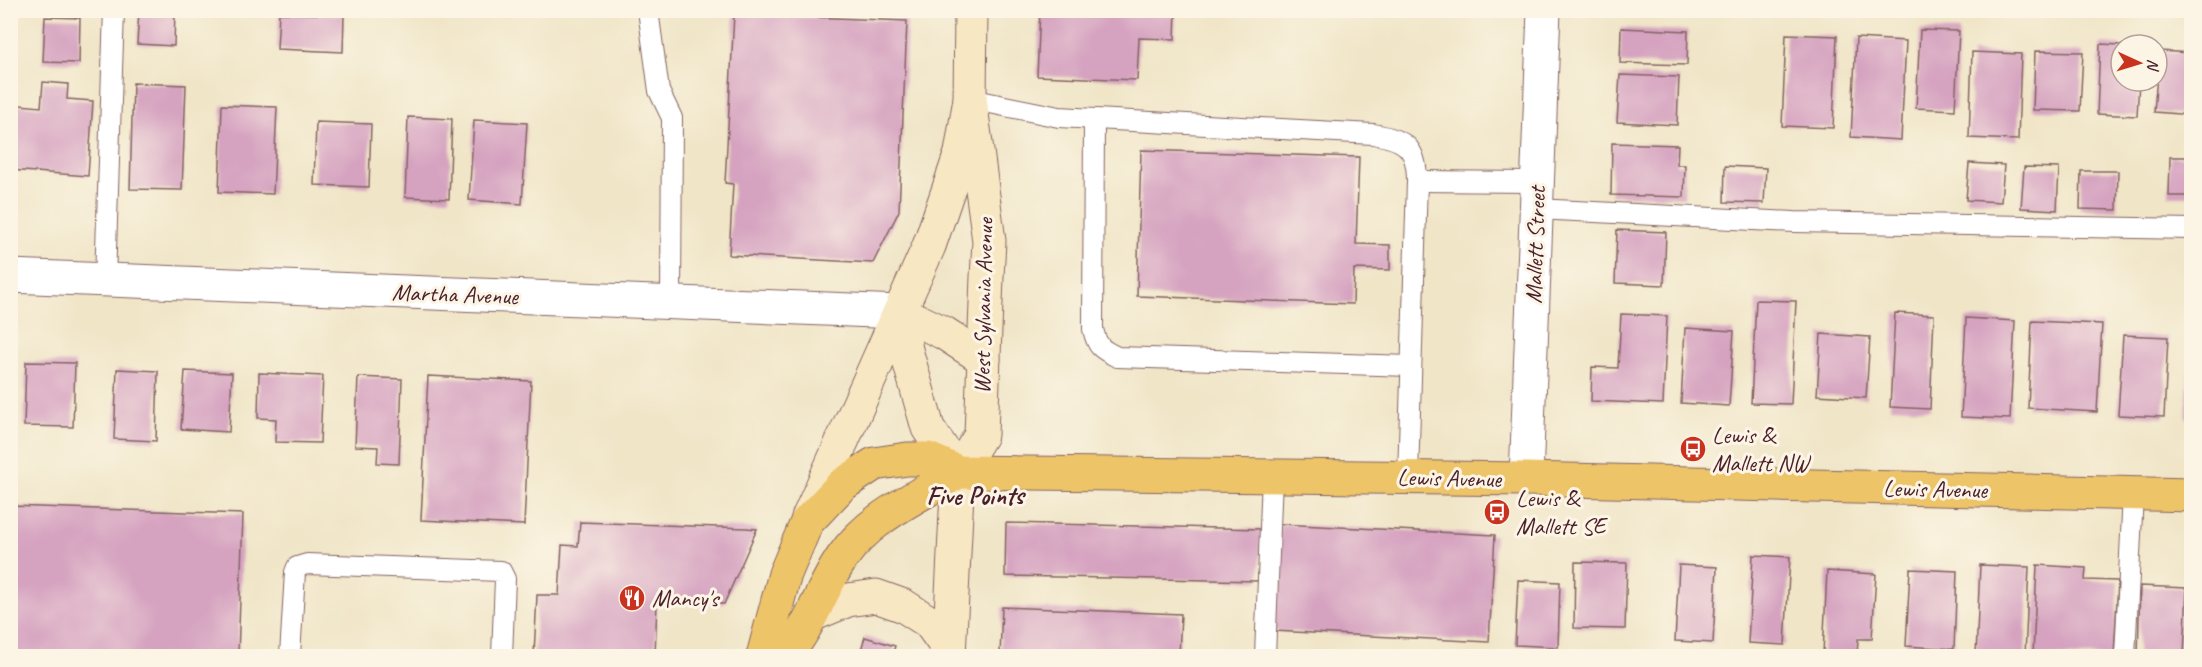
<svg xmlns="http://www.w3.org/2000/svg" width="2202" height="667" font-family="Caveat,sans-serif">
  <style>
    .building { fill: #d5a2c0 }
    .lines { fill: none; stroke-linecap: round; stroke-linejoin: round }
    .lane-casing { stroke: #846462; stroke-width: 22 }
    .street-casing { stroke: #846462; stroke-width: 35 }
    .secondary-casing { stroke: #846462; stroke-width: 35 }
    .primary-casing { stroke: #846462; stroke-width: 35 }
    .lane { stroke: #fff; stroke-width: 20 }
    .street { stroke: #fff; stroke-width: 33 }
    .secondary { stroke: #f8e7c3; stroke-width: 33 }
    .primary { stroke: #eec469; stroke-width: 33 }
    .labels { text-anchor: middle; stroke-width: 6; stroke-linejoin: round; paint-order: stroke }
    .street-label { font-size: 24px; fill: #4a1f2b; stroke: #fcf5e5 }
    .poi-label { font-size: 24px; fill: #4a1f2b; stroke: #fcf5e5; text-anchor: start }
    .neighbourhood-label { font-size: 26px; font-weight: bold; fill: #4a1f2b; stroke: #fcf5e5 }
  </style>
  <rect width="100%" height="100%" fill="#fcf5e5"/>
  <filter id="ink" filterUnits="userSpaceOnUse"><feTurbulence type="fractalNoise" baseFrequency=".0167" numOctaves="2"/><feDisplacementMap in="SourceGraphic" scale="12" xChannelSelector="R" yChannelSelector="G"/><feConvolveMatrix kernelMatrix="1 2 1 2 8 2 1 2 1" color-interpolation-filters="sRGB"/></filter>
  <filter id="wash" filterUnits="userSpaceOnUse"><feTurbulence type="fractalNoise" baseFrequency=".008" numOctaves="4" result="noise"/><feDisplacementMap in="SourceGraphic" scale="24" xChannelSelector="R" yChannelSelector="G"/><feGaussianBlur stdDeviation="1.35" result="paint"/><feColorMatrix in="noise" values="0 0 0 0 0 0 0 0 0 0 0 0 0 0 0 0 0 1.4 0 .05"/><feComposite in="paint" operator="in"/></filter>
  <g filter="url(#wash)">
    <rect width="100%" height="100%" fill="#f0e5c7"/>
    <g id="blocks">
      <g class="building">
        <path d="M139 10H175L174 46 137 44Z"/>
        <path d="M1040 10H1176L1175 39 1139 38 1137 80 1037 76Z"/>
        <path d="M279 13 344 15 343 52 277 49Z"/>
        <path d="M734 14 907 21 899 211 873 263 729 255 733 184 725 183Z"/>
        <path d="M45 17 80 18 79 63 43 62Z"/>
        <path d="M1621 28 1688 31 1687 65 1620 63Z"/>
        <path d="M1920 30 1959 31 1955 110 1916 108Z"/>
        <path d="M1786 34 1837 36 1833 128 1782 126Z"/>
        <path d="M1856 38 1906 41 1901 140 1851 137Z"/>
        <path d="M2100 44 2121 45V81H2139L2137 116 2097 114Z"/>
        <path d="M2035 51 2083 52 2080 111 2033 110Z"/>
        <path d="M2159 51 2192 53V115L2154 112Z"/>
        <path d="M1972 52 2021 54 2018 140 1969 138Z"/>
        <path d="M1620 75 1679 77 1677 125 1617 122Z"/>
        <path d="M43 82 68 84 67 99 93 101 88 176 10 170V104L41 107Z"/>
        <path d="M133 83 186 85 182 190 130 189Z"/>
        <path d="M222 105 277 107 273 194 219 192Z"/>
        <path d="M408 117 452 119 449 199 405 197Z"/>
        <path d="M474 120 527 123 522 204 469 200Z"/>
        <path d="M316 122 371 124 369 187 314 185Z"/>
        <path d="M1612 143 1678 145 1677 165H1685L1684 197 1611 195Z"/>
        <path d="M1141 150 1359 157 1356 244 1390 245V270L1354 269 1353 304 1137 296Z"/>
        <path d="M2170 157H2192V196H2169Z"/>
        <path d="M1969 163 2004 165 2001 202 1966 200Z"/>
        <path d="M1725 166 1766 168 1764 203 1724 202Z"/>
        <path d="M2024 167 2059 168 2057 210 2021 208Z"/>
        <path d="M2081 171H2118L2117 210 2080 209Z"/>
        <path d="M1617 230 1666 232 1664 285 1615 283Z"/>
        <path d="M1756 300 1796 301 1791 404 1751 403Z"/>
        <path d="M1895 313 1934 315 1930 409 1890 407Z"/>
        <path d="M1621 314 1667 316 1663 404 1591 401 1592 367 1618 368Z"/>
        <path d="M1966 318 2015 321 2010 419 1961 417Z"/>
        <path d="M2032 321 2102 324 2097 412 2028 408Z"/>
        <path d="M1685 328 1734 331 1729 406 1681 403Z"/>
        <path d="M1821 334 1870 337 1866 398 1817 395Z"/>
        <path d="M2123 335 2168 337 2164 417 2118 415Z"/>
        <path d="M2190 350H2192V419L2186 418Z"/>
        <path d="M26 362 75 363 73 427 24 426Z"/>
        <path d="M10 366H16L12 410H10Z"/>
        <path d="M117 369 158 371 156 441 114 439Z"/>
        <path d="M185 371 232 373 229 432 181 429Z"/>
        <path d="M259 373 323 376 320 443 275 442 276 419 258 418Z"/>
        <path d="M428 376 531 381 524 525 421 520Z"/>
        <path d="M358 377 402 379 399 464 377 463 378 447 355 446Z"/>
        <path d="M10 506 243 514 238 656H10Z"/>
        <path d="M580 522 746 528 757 529 724 604 657 601 655 656 534 655 537 595H559L562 545 578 546Z"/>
        <path d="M1006 523 1261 529 1259 581 1005 576Z"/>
        <path d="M1280 524 1495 535 1489 642 1274 631Z"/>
        <path d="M1753 555 1790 557 1785 645 1748 643Z"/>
        <path d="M1575 562 1627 563 1625 629 1574 628Z"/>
        <path d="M1679 565 1717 567 1713 643 1675 641Z"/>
        <path d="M1980 565 2029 567 2025 656H1976Z"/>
        <path d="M2037 565 2086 568 2085 580 2118 581 2114 656H2033Z"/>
        <path d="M1910 569 1957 571 1954 649 1906 646Z"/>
        <path d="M1827 571 1876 574 1872 639H1858L1857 656 1823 654Z"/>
        <path d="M1518 580 1560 582 1558 647 1515 645Z"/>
        <path d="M2140 586 2187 588 2184 655 2138 654Z"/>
        <path d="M1002 607 1181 614 1179 656H1000Z"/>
        <path d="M865 637 895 646 892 656H859Z"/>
      </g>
    </g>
  </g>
  <g filter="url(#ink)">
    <use href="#blocks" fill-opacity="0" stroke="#846462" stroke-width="1.5"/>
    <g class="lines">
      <defs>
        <g id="lane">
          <path d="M648 10 659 91 672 118 671 303"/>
          <path d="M970 99 1059 117 1373 134C1405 139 1417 147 1417 181L1408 477"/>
          <path d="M1094 119 1093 329C1097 347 1101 349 1117 357L1411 366"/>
          <path d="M1417 181 1537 182"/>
          <path d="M1536 209 1794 222 2192 229"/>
          <path d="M105 280 114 10"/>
          <path d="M290 656 295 572 297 567 307 564 501 571 505 579 502 656"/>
          <path d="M1265 656 1272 476"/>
          <path d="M2125 656 2133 494"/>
        </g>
        <g id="street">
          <path d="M10 276 900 312"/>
          <path d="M1526 479 1544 10"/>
        </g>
        <g id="secondary">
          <path d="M900 312 906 350 928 428 958 472"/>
          <path d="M900 312 944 333 984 359"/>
          <path d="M808 518 929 246 961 153 970 99 971 10"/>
          <path d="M814 614 848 600 876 596 904 606 929 622 949 650"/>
          <path d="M949 656 958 472 981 435 987 277 989 241 970 99"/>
        </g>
        <g id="primary">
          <path d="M763 656 785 574 807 522 842 485 874 464 907 459H928L958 472 1526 479 2192 495"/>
          <path d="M784 656C811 628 820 590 842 558 869 517 918 497 958 472"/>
        </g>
      </defs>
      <use href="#lane" class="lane-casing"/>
      <use href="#street" class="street-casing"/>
      <use href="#secondary" class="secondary-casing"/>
      <use href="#primary" class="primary-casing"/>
      <use href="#lane" class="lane"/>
      <use href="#street" class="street"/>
      <use href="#secondary" class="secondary"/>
      <use href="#primary" class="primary"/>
    </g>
  </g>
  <defs>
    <symbol id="bus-disc" viewBox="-11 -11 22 22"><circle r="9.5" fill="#c8321e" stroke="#fcf5e5"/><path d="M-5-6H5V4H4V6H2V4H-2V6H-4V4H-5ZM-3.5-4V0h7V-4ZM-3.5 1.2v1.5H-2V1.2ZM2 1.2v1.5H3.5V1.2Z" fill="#fff"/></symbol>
    <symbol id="restaurant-disc" viewBox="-11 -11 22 22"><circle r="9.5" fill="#c8321e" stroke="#fcf5e5"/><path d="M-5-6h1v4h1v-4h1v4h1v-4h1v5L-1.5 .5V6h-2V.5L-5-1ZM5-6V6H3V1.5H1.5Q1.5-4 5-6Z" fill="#fff"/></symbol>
  </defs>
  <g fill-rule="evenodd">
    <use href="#bus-disc" x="1678" y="434" width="30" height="30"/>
    <use href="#bus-disc" x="1482" y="497" width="30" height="30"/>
    <use href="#restaurant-disc" x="617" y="583" width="30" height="30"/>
  </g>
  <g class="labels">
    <g class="street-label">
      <text transform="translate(1535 245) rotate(-88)" y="8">Mallett Street</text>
      <text transform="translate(455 294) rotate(2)" y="8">Martha Avenue</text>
      <text transform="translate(983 306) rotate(-89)" y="8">West Sylvania Avenue</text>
      <text transform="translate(1449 478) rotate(1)" y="8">Lewis Avenue</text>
      <text transform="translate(1935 489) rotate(1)" y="8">Lewis Avenue</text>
    </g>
    <g class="poi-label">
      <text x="1712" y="443">Lewis &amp;<tspan x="1712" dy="28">Mallett NW</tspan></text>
      <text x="1516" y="506">Lewis &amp;<tspan x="1516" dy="28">Mallett SE</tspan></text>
      <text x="652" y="606">Mancy's</text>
    </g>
    <g class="neighbourhood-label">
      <text x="975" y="504">Five Points</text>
    </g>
  </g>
  <rect width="2202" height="667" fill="none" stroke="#fcf5e5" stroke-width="36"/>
  <g transform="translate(2139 63) rotate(94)"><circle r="28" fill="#fcf5e5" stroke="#b59f9b" stroke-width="1.5"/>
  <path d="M0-4.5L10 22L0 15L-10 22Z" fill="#c8321e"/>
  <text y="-9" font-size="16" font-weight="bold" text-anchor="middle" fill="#4a1f2b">N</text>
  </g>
</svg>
